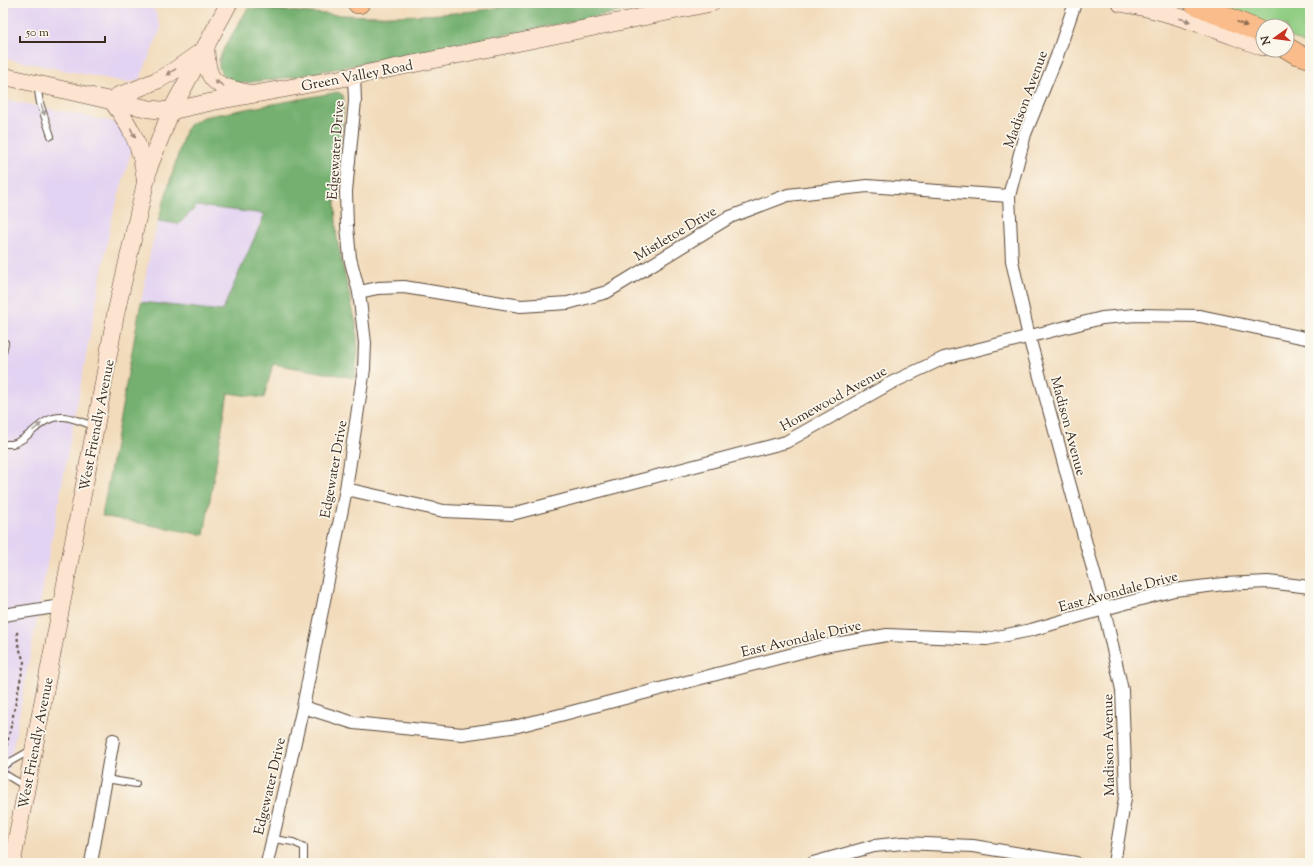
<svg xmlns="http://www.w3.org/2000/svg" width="1313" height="866" font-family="'Sorts Mill Goudy',serif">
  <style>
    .built { fill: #e3d3f2 }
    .green { fill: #90cd82; stroke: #667c50 }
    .forest { fill: #74b070; stroke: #586d47 }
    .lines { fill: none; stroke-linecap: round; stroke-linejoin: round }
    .lane-casing { stroke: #564536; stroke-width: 8 }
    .street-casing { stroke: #564536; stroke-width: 14 }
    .secondary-casing { stroke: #564536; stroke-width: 18 }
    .primary-casing { stroke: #564536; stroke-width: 20 }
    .highway-casing { stroke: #564536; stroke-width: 22 }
    .path { stroke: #564536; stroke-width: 2; stroke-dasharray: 3 3; stroke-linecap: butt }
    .lane { stroke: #fff; stroke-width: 6 }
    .street { stroke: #fff; stroke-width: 12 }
    .secondary { stroke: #fde4d0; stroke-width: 17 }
    .primary { stroke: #f9bc8a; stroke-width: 19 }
    .highway { stroke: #f9bc8a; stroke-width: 21 }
    .oneway { fill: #9c8777 }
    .oneway2 { fill: #906c4f }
    .oneway3 { fill: #a79f9a }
    .labels { text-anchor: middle; stroke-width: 3.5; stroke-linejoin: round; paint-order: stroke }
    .street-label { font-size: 14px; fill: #3b2a1e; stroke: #fbf7ec }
  </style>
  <rect width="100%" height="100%" fill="#fbf7ec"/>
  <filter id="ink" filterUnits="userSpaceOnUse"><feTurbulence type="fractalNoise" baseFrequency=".025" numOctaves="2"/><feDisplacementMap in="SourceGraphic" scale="8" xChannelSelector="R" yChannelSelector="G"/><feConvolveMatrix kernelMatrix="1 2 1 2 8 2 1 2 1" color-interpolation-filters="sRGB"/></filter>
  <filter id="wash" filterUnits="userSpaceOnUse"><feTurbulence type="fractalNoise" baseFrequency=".012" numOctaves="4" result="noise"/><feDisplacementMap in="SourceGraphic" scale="16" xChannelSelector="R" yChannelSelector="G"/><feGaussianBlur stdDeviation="0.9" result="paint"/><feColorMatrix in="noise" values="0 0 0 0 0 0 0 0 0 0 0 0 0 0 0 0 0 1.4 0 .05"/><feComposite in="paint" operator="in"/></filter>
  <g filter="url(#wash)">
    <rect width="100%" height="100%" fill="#f2dbbb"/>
    <g class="built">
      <path d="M3 3H120L154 9 161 28 140 79 131 82H124L3 58Z"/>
      <path d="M3 99 114 122 120 126 131 145V152L111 222 3 801Z"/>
      <path d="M197 206 265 213 222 311 141 302 150 253 158 221 179 224Z"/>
    </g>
    <path class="green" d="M1214 3H1310V46L1287 35V26H1269Z"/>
    <g class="forest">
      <path d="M527 3H664L294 77 234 84 225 80 219 67V60L224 48 248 8C292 11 337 16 382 16 428 16 482 12 527 3Z"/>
      <path d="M338 92 343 95 344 101 335 204 337 240 356 324 358 350 355 378 273 364 264 398 228 393 204 535 102 516 141 302 222 311 265 214 197 206 179 224 158 221 185 131 190 124 203 117Z"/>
    </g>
  </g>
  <g filter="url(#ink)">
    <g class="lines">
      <defs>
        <g id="lane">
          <path d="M37 85 40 103 51 136"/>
          <path d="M3 352 5 343"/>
          <path d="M3 444C6 444 9 444 12 444 32 439 40 415 64 417 74 418 84 423 94 426"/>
          <path d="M3 766 31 750"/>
          <path d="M3 773 26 787"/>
          <path d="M106 779 136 784"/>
          <path d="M273 839 293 842 304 847V863"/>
        </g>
        <g id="street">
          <path d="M1075 3 1057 56 1025 134 1009 196 1012 261 1029 337 1104 609 1122 690 1126 792 1114 863"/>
          <path d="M359 292 378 288 404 287 521 306 568 303 607 292 730 217 788 195 867 186 1009 196"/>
          <path d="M346 489 444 511 512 514 786 442 891 383 944 358 1102 318 1136 315 1200 316 1310 339"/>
          <path d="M3 615 61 606"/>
          <path d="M303 707 354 723 462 734 518 726 824 646 887 635 987 639 1031 630 1104 609 1174 590 1224 584 1268 582 1310 587"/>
          <path d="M91 863 113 740"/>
          <path d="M267 863 303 707 346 489 364 369 365 343 359 292 350 258 347 226 346 191 355 101 354 76"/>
          <path d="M813 863 874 846 903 843 973 846 1076 863"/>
        </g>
        <g id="secondary">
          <path d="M1120 3C1169 10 1216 30 1263 47"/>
          <path d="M206 46C206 83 214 85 248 93"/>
          <path d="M3 76 112 101 150 109 171 111 211 102 354 76 711 3"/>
          <path d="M112 101 119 95 132 91 158 80 172 72 202 51"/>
          <path d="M112 101C130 125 142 147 145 178"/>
          <path d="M12 863 100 403 115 317 149 167 171 111 229 3"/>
        </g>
        <path id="primary" d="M1297 54 1310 59"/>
        <g id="highway">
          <path d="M358 3H359"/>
          <path d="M1194 3 1263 33"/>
          <path d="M1287 48 1297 54"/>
        </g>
      </defs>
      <use href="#lane" class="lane-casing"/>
      <use href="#street" class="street-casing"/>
      <use href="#secondary" class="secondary-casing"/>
      <use href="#primary" class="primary-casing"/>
      <use href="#highway" class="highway-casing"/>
      <path class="path" d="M3 751 7 745 24 662 18 644 17 631"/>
      <use href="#lane" class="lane"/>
      <use href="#street" class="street"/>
      <use href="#secondary" class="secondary"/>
      <use href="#primary" class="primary"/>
      <use href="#highway" class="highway"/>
    </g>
    <defs><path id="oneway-solid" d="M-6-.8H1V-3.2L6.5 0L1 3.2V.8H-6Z"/></defs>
    <g class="oneway">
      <use href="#oneway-solid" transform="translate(1185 20) rotate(18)"/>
      <use href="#oneway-solid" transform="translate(171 72) rotate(148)"/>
      <use href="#oneway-solid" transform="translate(219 83) rotate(-148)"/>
      <use href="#oneway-solid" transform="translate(133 133) rotate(64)"/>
    </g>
    <use class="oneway2" href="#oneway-solid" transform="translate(1242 24) rotate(24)"/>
    <g class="oneway3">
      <use href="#oneway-solid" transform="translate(43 110) rotate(72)"/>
      <use href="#oneway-solid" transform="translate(37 427) rotate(-40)"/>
    </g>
  </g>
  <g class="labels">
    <g class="street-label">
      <text transform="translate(357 75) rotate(-11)" y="5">Green Valley Road</text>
      <text transform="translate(1025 99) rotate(-70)" y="5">Madison Avenue</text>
      <text transform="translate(335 150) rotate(-86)" y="5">Edgewater Drive</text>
      <text transform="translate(675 233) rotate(-31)" y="5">Mistletoe Drive</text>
      <text transform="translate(833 398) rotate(-29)" y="5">Homewood Avenue</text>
      <text transform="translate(96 425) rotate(-79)" y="5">West Friendly Avenue</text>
      <text transform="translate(1069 426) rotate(75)" y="5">Madison Avenue</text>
      <text transform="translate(333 469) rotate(-80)" y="5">Edgewater Drive</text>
      <text transform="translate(1118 591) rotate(-15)" y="5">East Avondale Drive</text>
      <text transform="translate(801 638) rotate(-13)" y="5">East Avondale Drive</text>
      <text transform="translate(35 743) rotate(-79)" y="5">West Friendly Avenue</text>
      <text transform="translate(1108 745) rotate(-91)" y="5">Madison Avenue</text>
      <text transform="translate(269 786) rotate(-77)" y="5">Edgewater Drive</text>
    </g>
  </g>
  <rect width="1313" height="866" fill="none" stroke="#fbf7ec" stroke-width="16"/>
  <g transform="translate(1275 38) rotate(256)"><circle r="19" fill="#fbf7ec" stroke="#aea59a"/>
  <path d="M0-3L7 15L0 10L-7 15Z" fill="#c8321e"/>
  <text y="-6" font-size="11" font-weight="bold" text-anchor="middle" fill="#3b2a1e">N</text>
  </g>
  <path d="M20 36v6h85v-6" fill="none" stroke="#3b2a1e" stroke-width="2"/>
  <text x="26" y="36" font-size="12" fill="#3b2a1e" stroke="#fbf7ec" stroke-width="3" paint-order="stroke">50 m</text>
</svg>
